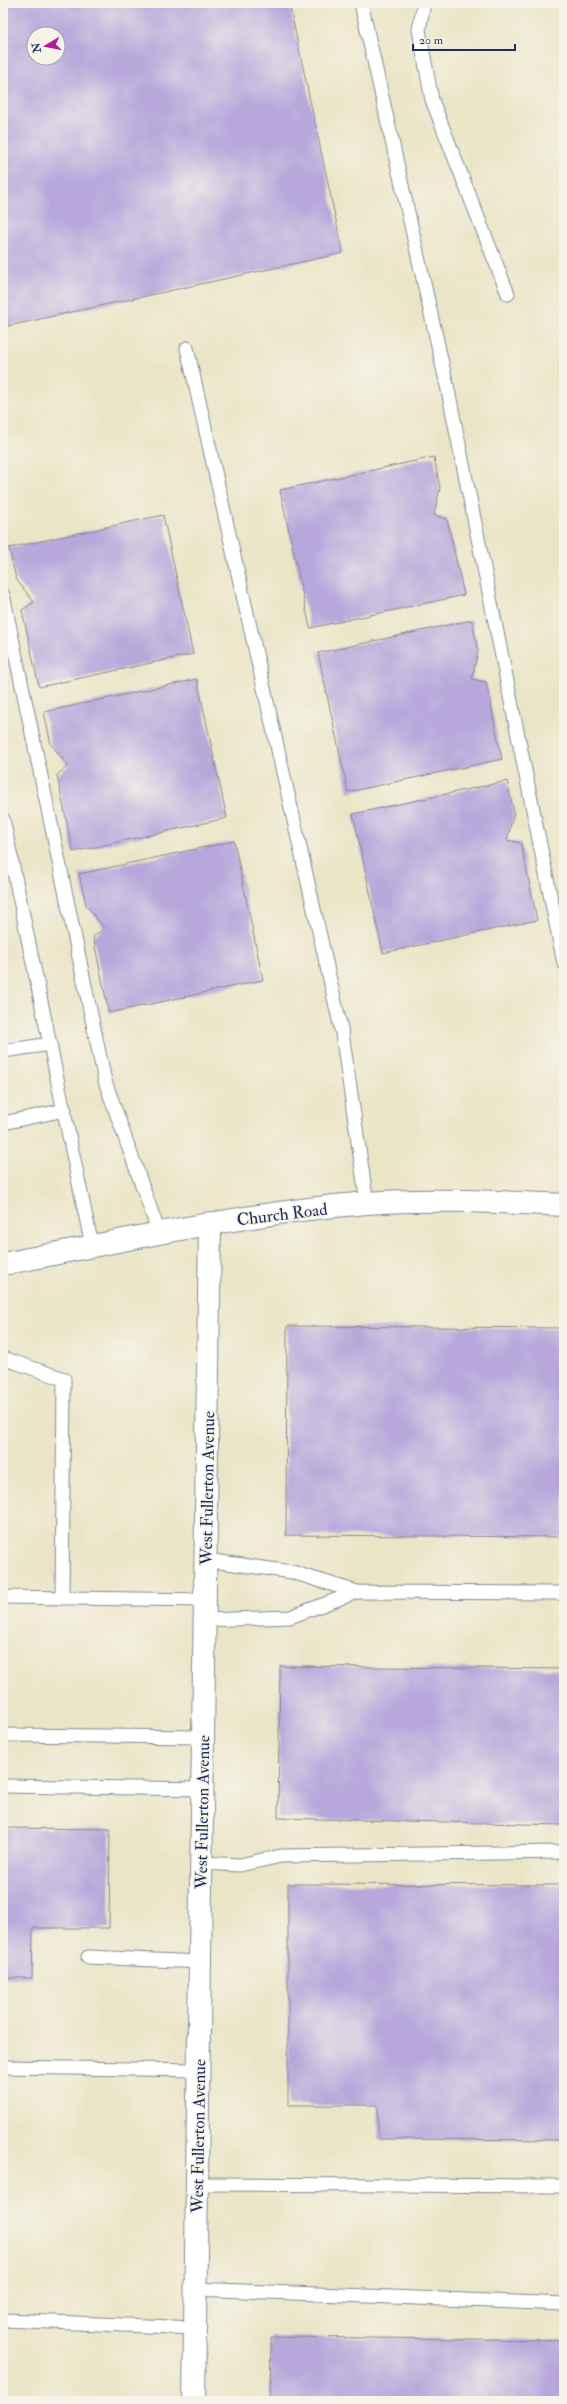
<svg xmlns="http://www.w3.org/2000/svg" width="567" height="2404" font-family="'IM FELL Double Pica',serif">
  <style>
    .building { fill: #b7a7db; fill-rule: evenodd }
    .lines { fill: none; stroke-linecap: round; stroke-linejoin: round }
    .lane-casing { stroke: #838a92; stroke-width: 15 }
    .street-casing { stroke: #838a92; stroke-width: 24 }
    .lane { stroke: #fff; stroke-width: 13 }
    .street { stroke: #fff; stroke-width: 22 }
    .labels { text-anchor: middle; stroke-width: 3; stroke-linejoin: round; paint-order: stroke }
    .street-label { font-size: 17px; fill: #1b2f5e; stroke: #f7f3e8 }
  </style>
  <rect width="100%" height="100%" fill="#f7f3e8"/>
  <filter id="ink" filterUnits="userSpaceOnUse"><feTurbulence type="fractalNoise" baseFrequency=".025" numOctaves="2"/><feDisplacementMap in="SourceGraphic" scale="8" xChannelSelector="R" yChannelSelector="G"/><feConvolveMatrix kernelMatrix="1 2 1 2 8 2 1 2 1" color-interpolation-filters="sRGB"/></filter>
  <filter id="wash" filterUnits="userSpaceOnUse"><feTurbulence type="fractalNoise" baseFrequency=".012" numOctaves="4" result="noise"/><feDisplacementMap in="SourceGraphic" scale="16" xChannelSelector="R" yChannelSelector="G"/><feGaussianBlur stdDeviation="0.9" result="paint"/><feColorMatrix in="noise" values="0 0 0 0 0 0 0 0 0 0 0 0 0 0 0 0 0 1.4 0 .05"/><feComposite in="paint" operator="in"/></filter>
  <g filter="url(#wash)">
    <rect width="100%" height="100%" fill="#ebe5c7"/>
    <g id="blocks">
      <g class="building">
        <path d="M3 3H289L343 253 8 326 3 302ZM34 34H58V58H34Z"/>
        <path d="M434 457 440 488 434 515 447 519 464 595 310 628 280 490Z"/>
        <path d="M163 515 193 654 39 687 22 610 34 602 16 579 9 548Z"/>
        <path d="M472 620 478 651 472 679 486 682 502 759 348 792 318 653Z"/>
        <path d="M197 679 227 818 73 852 57 775 68 766 51 744 44 712Z"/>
        <path d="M507 781 514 812 507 840 521 843 537 920 383 953 353 814Z"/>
        <path d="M234 841 263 980 109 1013 93 937 104 928 86 905 79 874Z"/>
        <path d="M287 1326 564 1328V1537L286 1535Z"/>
        <path d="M280 1666 564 1669V1825L278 1818Z"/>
        <path d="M3 1828 110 1829 109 1928H33L32 1978H3Z"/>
        <path d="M288 1884 564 1885V2140L378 2139V2105H288Z"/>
        <path d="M271 2337 564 2340V2401H270Z"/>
      </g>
    </g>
  </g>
  <g filter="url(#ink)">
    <use href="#blocks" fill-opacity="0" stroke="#838a92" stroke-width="1"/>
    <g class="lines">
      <defs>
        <g id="lane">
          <path d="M361 3 448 390 564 963"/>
          <path d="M424 3 419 30 432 100 508 294"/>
          <path d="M187 348 342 1033 367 1203"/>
          <path d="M3 595 105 1081 159 1233"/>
          <path d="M3 819 92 1246"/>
          <path d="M3 1051 51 1044"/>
          <path d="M3 1123 65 1110"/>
          <path d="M3 1358 64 1379 62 1598"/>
          <path d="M206 1560 292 1572 357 1592 564 1593"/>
          <path d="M3 1597 205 1600"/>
          <path d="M205 1620 290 1617 357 1592"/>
          <path d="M3 1735 203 1737"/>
          <path d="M3 1786 203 1789"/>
          <path d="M201 1863 240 1865 281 1856 564 1852"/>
          <path d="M88 1957 200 1962"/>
          <path d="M3 2067 198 2070"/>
          <path d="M197 2184 564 2186"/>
          <path d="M196 2289 564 2304"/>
          <path d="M3 2320 195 2328"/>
        </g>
        <g id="street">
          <path d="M3 1264C124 1240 245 1213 367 1203 433 1198 498 1202 564 1205"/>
          <path d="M194 2401 210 1223"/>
        </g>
      </defs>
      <use href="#lane" class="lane-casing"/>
      <use href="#street" class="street-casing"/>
      <use href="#lane" class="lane"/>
      <use href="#street" class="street"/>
    </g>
  </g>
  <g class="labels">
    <g class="street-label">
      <text transform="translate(282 1214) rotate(-7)" y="6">Church Road</text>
      <text transform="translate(207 1488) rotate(-89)" y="6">West Fullerton Avenue</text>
      <text transform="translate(202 1812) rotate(-89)" y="6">West Fullerton Avenue</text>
      <text transform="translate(198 2136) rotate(-89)" y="6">West Fullerton Avenue</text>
    </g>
  </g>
  <rect width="567" height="2404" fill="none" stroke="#f7f3e8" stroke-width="16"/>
  <g transform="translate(46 46) rotate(260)"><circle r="19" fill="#f7f3e8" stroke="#9fa5b1"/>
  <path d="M0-3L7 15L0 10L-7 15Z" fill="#b5179e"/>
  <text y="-6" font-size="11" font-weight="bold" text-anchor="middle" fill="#1b2f5e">N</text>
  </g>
  <path d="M413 44v6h102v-6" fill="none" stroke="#1b2f5e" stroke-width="2"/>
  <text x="419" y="44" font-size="12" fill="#1b2f5e" stroke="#f7f3e8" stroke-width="3" paint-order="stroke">20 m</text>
</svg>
